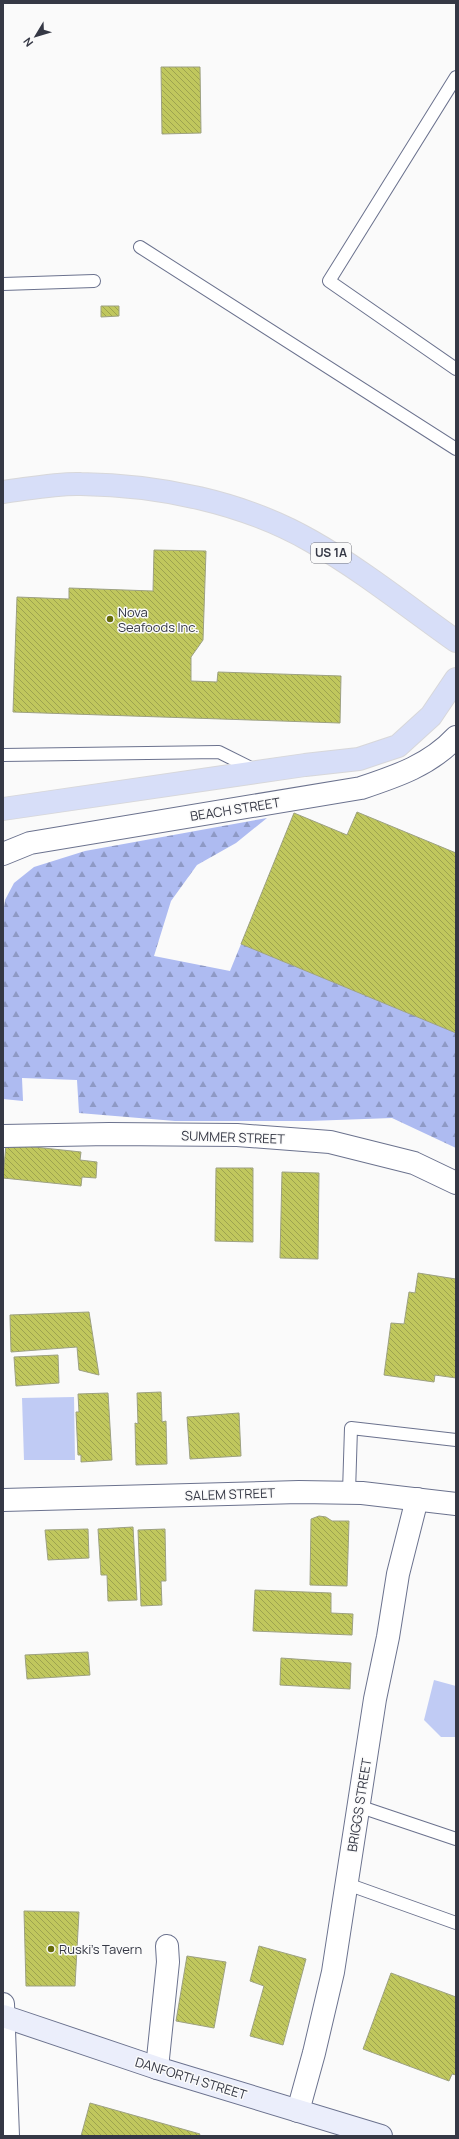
<svg xmlns="http://www.w3.org/2000/svg" width="459" height="2139" font-family="Manrope,sans-serif">
  <style>
    .forest { fill: url(#forest-firs) }
    .garden { fill: #c0cbf4 }
    .building { fill: url(#building-back-hatch); stroke: #9da181 }
    .lines { fill: none; stroke-linecap: round; stroke-linejoin: round }
    .lane-casing { stroke: #6b728e; stroke-width: 14 }
    .street-casing { stroke: #6b728e; stroke-width: 24 }
    .secondary-casing { stroke: #6b728e; stroke-width: 24 }
    .primary-casing { stroke: #d7d7da; stroke-width: 24 }
    .lane { stroke: #fff; stroke-width: 12 }
    .street { stroke: #fff; stroke-width: 22 }
    .secondary { stroke: #ebeefb; stroke-width: 22 }
    .primary { stroke: #d7def8; stroke-width: 22 }
    .poi-dot { fill: #666a0b; stroke: #fafafa; stroke-width: 1.5 }
    .labels { text-anchor: middle; stroke-width: 3; stroke-linejoin: round; paint-order: stroke }
    .shield { fill: #fafafa; stroke: #70727b; stroke-width: 1 }
    .shield-label { font-size: 12px; font-weight: bold; fill: #353845 }
    .poi-label { font-size: 13px; fill: #353845; stroke: #fafafa; text-anchor: start }
    .street-label { font-size: 13px; fill: #353845; stroke: #fafafa }
  </style>
  <defs>
    <pattern id="forest-firs" width="22" height="20" patternUnits="userSpaceOnUse"><rect width="22" height="20" fill="#aebbf1"/><path d="M5 1l3.5 6h-7zM16 11l3.5 6h-7z" fill="#8e99c5"/></pattern>
    <pattern id="building-back-hatch" width="6" height="6" patternUnits="userSpaceOnUse"><rect width="6" height="6" fill="#c0c75d"/><path d="M-1 5l2 2M0 0l6 6M5-1l2 2" fill="none" stroke="#9da34f"/></pattern>
  </defs>
  <rect width="100%" height="100%" fill="#fafafa"/>
  <path class="forest" d="M267 818 236 843 197 865 171 901 154 956 230 971 241 944 456 1033V1148L392 1118 309 1121H175L79 1113 77 1080 22 1078 23 1101 3 1099V915L5 900 14 883 34 867 85 851Z"/>
  <g class="garden">
    <path d="M74 1397 75 1460H24L22 1398Z"/>
    <path d="M434 1680 456 1686V1737H441L424 1720Z"/>
  </g>
  <g class="building">
    <path d="M161 67H200L201 133 162 134Z"/>
    <path d="M101 306H119V316L101 317Z"/>
    <path d="M154 550 206 551 203 640 191 657V681L217 682 218 672 341 676 340 723 13 712 17 597 69 599V588L153 591Z"/>
    <path d="M357 812 456 853V1033L241 944 294 813 347 835Z"/>
    <path d="M6 1144 81 1152 80 1160 97 1162 96 1178 82 1177 81 1186 3 1178Z"/>
    <path d="M216 1168H253V1242L215 1241Z"/>
    <path d="M282 1172 319 1173 318 1259 280 1258Z"/>
    <path d="M418 1273 456 1279V1378L435 1375 434 1382 384 1375 391 1323 404 1324 409 1292 415 1293Z"/>
    <path d="M89 1312 99 1375 79 1370 77 1347 11 1352 10 1315Z"/>
    <path d="M58 1355 59 1383 16 1386 14 1357Z"/>
    <path d="M161 1392 162 1422 166 1421 167 1464 136 1465 135 1423 138 1424 137 1393Z"/>
    <path d="M108 1393 112 1460 81 1462V1455H78L76 1412H79L78 1394Z"/>
    <path d="M239 1413 241 1456 190 1459 187 1417Z"/>
    <path d="M319 1516 326 1517 332 1521H349L347 1586 310 1585 311 1519Z"/>
    <path d="M133 1527 137 1600 108 1601 107 1575H101L98 1529Z"/>
    <path d="M88 1529 89 1558 48 1560 45 1530Z"/>
    <path d="M165 1529 166 1581H161L162 1605 141 1606 138 1530Z"/>
    <path d="M255 1590 331 1593V1613L353 1614 352 1635 253 1631Z"/>
    <path d="M88 1652 90 1675 27 1679 25 1655Z"/>
    <path d="M281 1658 351 1663 350 1689 280 1685Z"/>
    <path d="M24 1911 79 1912 75 1986H26Z"/>
    <path d="M259 1946 306 1959 283 2045 250 2036 264 1986 250 1981Z"/>
    <path d="M187 1956 226 1962 214 2028 176 2021Z"/>
    <path d="M391 1973 456 1997V2075L452 2074 449 2081 363 2049Z"/>
    <path d="M90 2103 200 2134 199 2136H81Z"/>
  </g>
  <g class="lines">
    <defs>
      <g id="lane">
        <path d="M456 77 329 281 456 369"/>
        <path d="M140 247 456 449"/>
        <path d="M3 284 94 281"/>
        <path d="M3 755 219 752 255 770"/>
        <path d="M349 1492 351 1428 456 1440"/>
        <path d="M358 1806 456 1839"/>
        <path d="M347 1884 456 1923"/>
      </g>
      <g id="street">
        <path d="M3 854 30 843 361 788C397 776 430 765 456 737"/>
        <path d="M3 1136 109 1134 237 1135 330 1142 414 1163 456 1183"/>
        <path d="M3 1500 299 1492 362 1493 456 1504"/>
        <path d="M3 2004 8 2136"/>
        <path d="M157 2068 168 1962 167 1946"/>
        <path d="M298 2111 314 2053 333 1972 375 1699 388 1637 398 1574 417 1499"/>
      </g>
      <path id="secondary" d="M3 2016 157 2068 381 2136"/>
      <g id="primary">
        <path d="M3 492C28 489 56 483 81 484 159 485 243 502 311 541 362 570 408 607 456 641"/>
        <path d="M3 809 305 765 359 759 398 746 431 716 456 679"/>
      </g>
    </defs>
    <use href="#lane" class="lane-casing"/>
    <use href="#street" class="street-casing"/>
    <use href="#secondary" class="secondary-casing"/>
    <use href="#primary" class="primary-casing"/>
    <use href="#lane" class="lane"/>
    <use href="#street" class="street"/>
    <use href="#secondary" class="secondary"/>
    <use href="#primary" class="primary"/>
  </g>
  <g class="poi-dot">
    <circle cx="110" cy="619" r="4"/>
    <circle cx="51" cy="1949" r="4"/>
  </g>
  <g class="labels">
    <rect class="shield" x="311" y="543" width="40" height="20" rx="3"/>
    <g class="shield-label">
      <text x="331" y="557">US 1A</text>
    </g>
    <g class="poi-label">
      <text x="118" y="617">Nova<tspan x="118" dy="15">Seafoods Inc.</tspan></text>
      <text x="59" y="1954">Ruski’s Tavern</text>
    </g>
    <g class="street-label">
      <text transform="translate(235 809) rotate(-9)" y="5">BEACH STREET</text>
      <text transform="translate(233 1137) rotate(2)" y="5">SUMMER STREET</text>
      <text transform="translate(230 1494) rotate(-2)" y="5">SALEM STREET</text>
      <text transform="translate(359 1805) rotate(-81)" y="5">BRIGGS STREET</text>
      <text transform="translate(191 2078) rotate(17)" y="5">DANFORTH STREET</text>
    </g>
  </g>
  <rect width="459" height="2139" fill="none" stroke="#353845" stroke-width="8"/>
  <g transform="translate(36 36) rotate(232)" stroke="#fafafa" stroke-width="3" paint-order="stroke">
  <path d="M0-3L7 15L0 10L-7 15Z" fill="#353845"/>
  <text y="-6" font-size="11" font-weight="bold" text-anchor="middle" fill="#353845">N</text>
  </g>
</svg>
